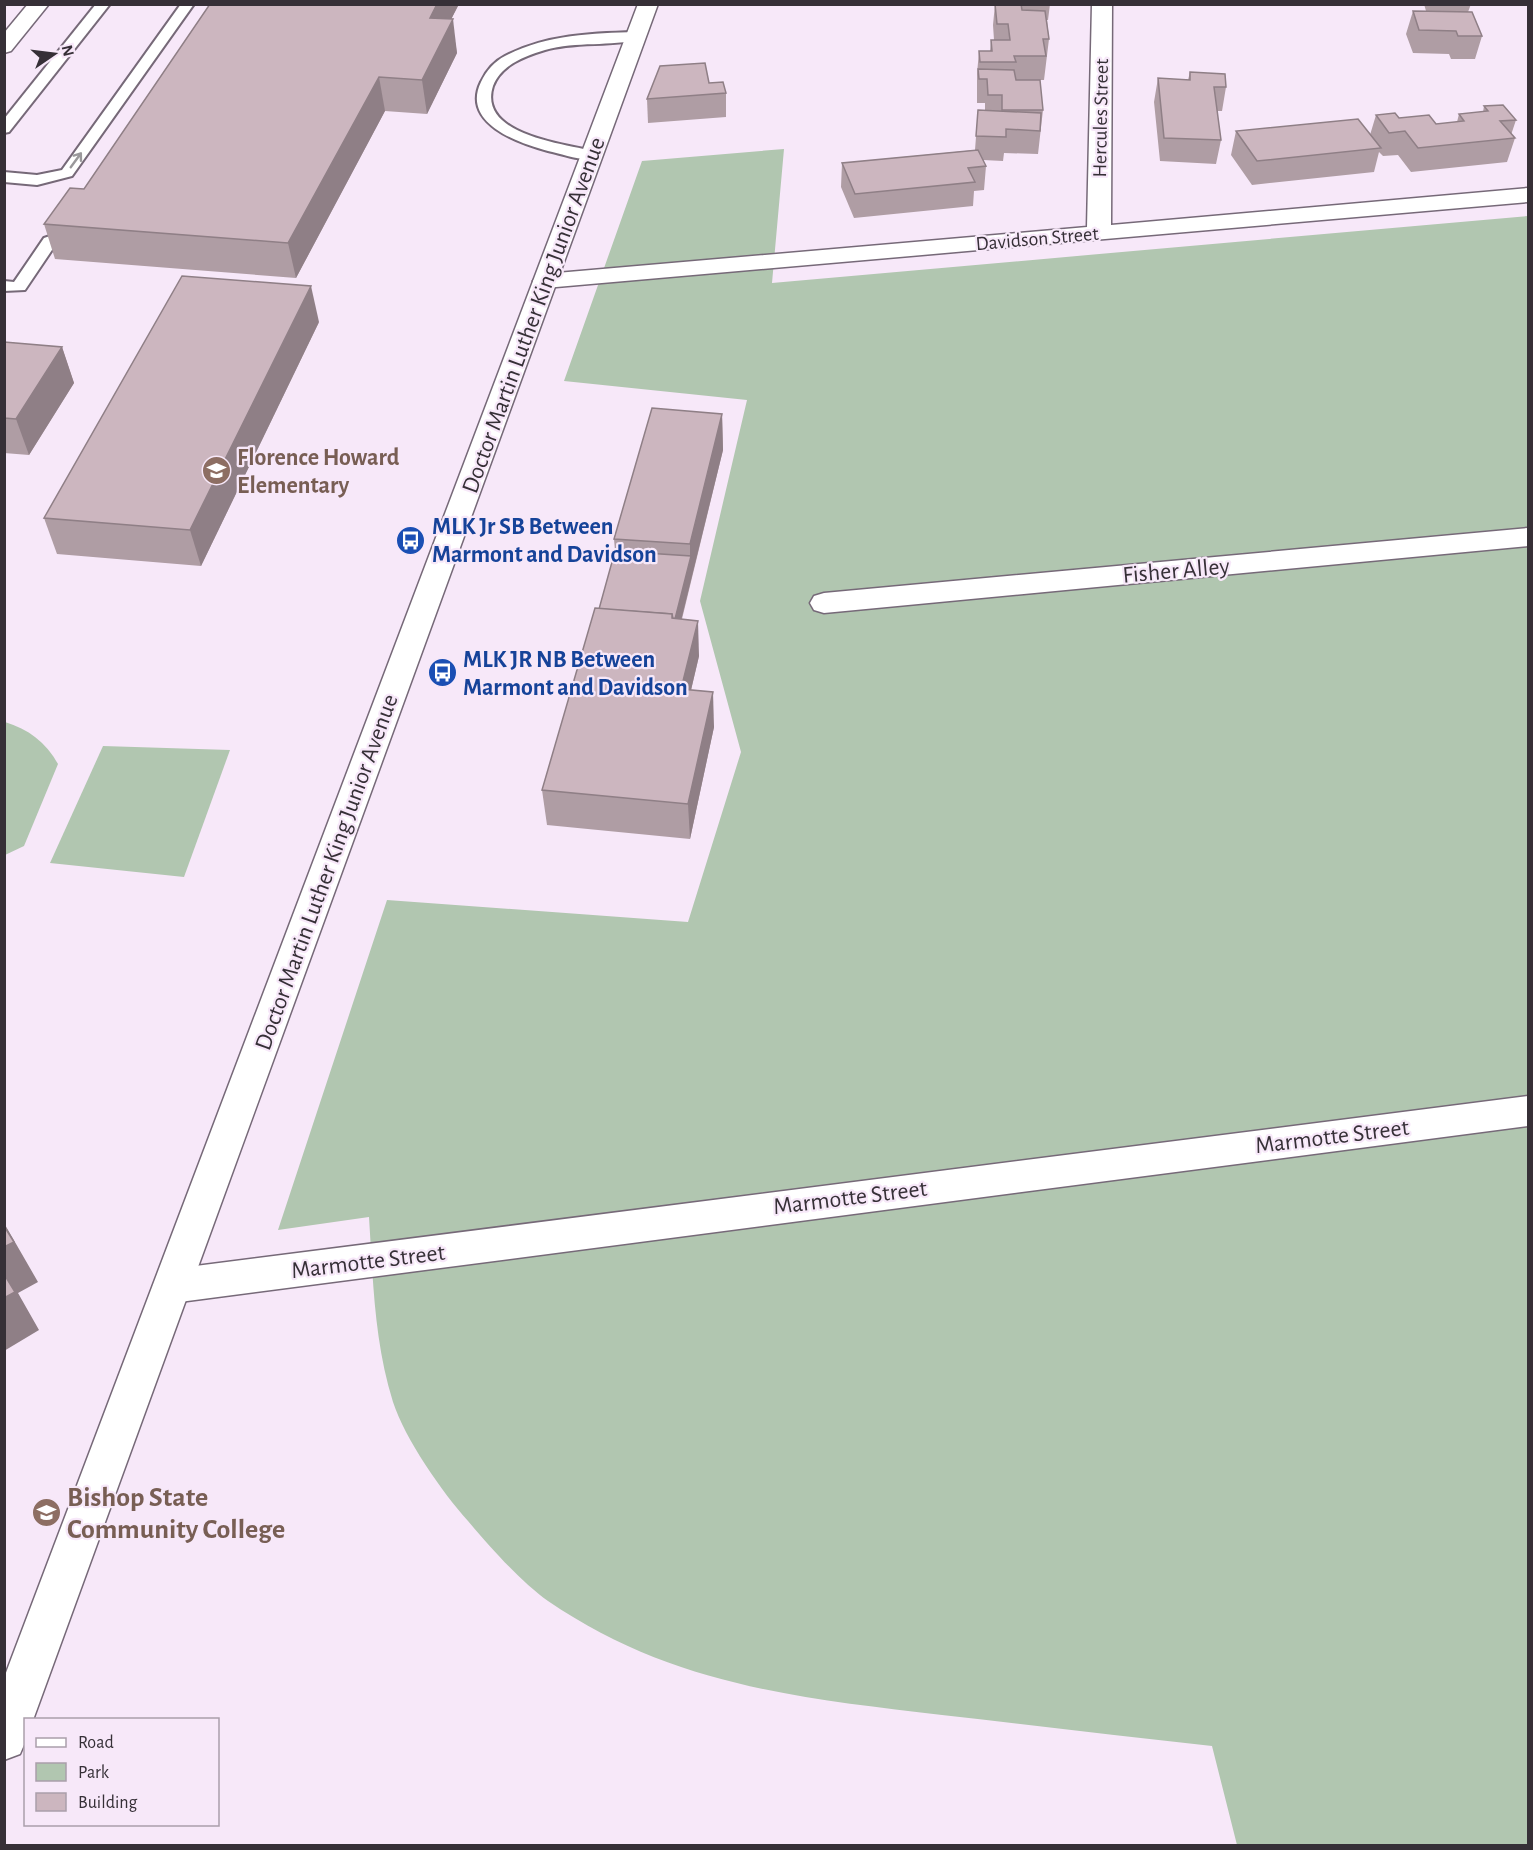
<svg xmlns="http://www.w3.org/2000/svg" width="1533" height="1850" font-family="'Alegreya Sans',sans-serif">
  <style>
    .green { fill: #b1c6b0 }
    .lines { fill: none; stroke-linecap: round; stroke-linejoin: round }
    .lane-casing { stroke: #766978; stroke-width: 4 }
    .street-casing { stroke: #766978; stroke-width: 3 }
    .secondary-casing { stroke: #766978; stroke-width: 3 }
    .lane { fill: #fff; fill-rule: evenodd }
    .street { fill: #fff; fill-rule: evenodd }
    .secondary { fill: #fff; fill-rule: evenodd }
    .wall { fill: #af9da4 }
    .shaded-wall { fill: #8f7f86 }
    .building { fill: #ccb6bf; stroke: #8f7f86; stroke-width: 1.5 }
    .oneway { stroke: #9a989b }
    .labels { text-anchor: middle; stroke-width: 4.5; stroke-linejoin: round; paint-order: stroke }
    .far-street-label { font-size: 20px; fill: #363037; stroke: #f7e8f9 }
    .street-label { font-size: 24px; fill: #363037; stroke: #f7e8f9 }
    .education-label { font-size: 24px; font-weight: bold; fill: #785e54; stroke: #f7e8f9; text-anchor: start }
    .transit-label { font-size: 24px; font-weight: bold; fill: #164399; stroke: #f7e8f9; text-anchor: start }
    .near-education-label { font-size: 28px; font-weight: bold; fill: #785e54; stroke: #f7e8f9; text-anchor: start }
  </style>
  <rect width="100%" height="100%" fill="#f7e8f9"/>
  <g class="green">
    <path d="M784 149 772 283 1528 216V1845H1237L1212 1746C1122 1736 1032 1725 942 1715 798 1698 671 1685 548 1601 521 1582 490 1547 468 1521 442 1492 405 1439 393 1402 374 1341 373 1279 369 1217L278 1230 387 900 688 922 741 752 700 601 747 400 564 381 642 161Z"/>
    <path d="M5 722C28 729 46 742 58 764L24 846 5 855Z"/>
    <path d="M103 746 230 750 184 877 50 863Z"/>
  </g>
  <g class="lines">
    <defs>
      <g id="lane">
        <path d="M96 4H110L9 132 4 133V119Z"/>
        <path d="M181 4H194L72 176 37 185 4 182V172L37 175 62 170Z"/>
        <path d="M636 32 641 33V39C610 47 577 41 545 50 525 56 501 65 493 86 477 136 567 144 597 152L600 155 597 158C583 162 562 154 548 151 518 143 461 123 481 82 486 71 495 61 505 56 545 35 592 33 636 32Z"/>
        <path d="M50 236 58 241 25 290 4 291V281L14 282 44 238Z"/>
      </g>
      <g id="street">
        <path d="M28 4H49L11 51 4 53V33Z"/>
        <path d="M1092 4H1112L1111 225 1528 188V202L545 288 537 286 533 281 537 276 545 274 1087 227Z"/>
        <path d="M1528 528V546L824 613 814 610 810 603 814 596 824 593Z"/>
        <path d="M1528 1096V1126L172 1303 159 1298 153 1286 159 1274 172 1269Z"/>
      </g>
      <path id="secondary" d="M638 4H658L33 1720H26V1740L20 1754 4 1760V1678Z"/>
    </defs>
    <use href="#lane" class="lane-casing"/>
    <use href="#street" class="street-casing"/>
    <use href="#secondary" class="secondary-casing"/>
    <use href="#lane" class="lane"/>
    <use href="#street" class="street"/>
    <use href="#secondary" class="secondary"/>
  </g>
  <g class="wall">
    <path d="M210 4H459L451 19 457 53 427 114 385 111 296 278 55 259 44 224 84 189Z"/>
    <path d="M995 4H1050L1048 20H1047L1049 39 1044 80H1015L1043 110 1038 154 1004 153 1003 161 983 160 986 166 984 190 974 191 973 206 854 218 841 187 842 163 975 150 978 110H985V103H977V74L979 51H990L991 40H994L993 25Z"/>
    <path d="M1424 4H1471L1468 12 1482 36 1475 59H1451L1449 54 1413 53 1406 34 1413 11H1426Z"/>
    <path d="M1190 72 1226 87 1222 111H1217L1221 140 1216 164 1160 161 1154 102 1158 78 1188 80Z"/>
    <path d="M709 83 726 93V117L648 123 647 99Z"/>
    <path d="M1484 106 1516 120 1511 135 1515 138 1507 162 1411 172 1398 155 1383 156 1379 152 1374 172 1252 185 1231 155 1236 131 1370 135 1376 115 1436 124 1457 122 1459 114 1483 112Z"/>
    <path d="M319 322 201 566 57 554 44 518Z"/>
    <path d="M4 342 62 347 74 383 29 455 4 453Z"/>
    <path d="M722 414 723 450 682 619 699 656 691 690 714 727 690 839 547 825 542 790 599 609 615 551 614 539Z"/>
  </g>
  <g class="shaded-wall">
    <path d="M437 4H459L435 51 430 18Z"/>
    <path d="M453 19 457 53 427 114 422 80Z"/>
    <path d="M379 77 385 111 296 278 288 243Z"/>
    <path d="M311 286 319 322 201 566 190 530Z"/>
    <path d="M62 347 74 383 29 455 16 419Z"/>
    <path d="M722 414 723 450 674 649 673 625 690 556V544Z"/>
    <path d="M698 621 699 656 683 724 681 689Z"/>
    <path d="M713 692 714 727 690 839 688 804Z"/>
    <path d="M4 1223 38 1282 18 1293 39 1330 4 1351Z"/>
  </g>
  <g class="building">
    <path d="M210 4H437L430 18 453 19 422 80 379 77 288 243 44 224 70 188 84 189Z"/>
    <path d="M995 4H1021L1022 10 1045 11 1049 39H1043L1046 56H1014L1016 62H980L979 51H992L991 40H1010L1008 24H997Z"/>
    <path d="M1413 11 1472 12 1482 36H1458L1456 31 1419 30Z"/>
    <path d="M705 63 709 83 723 82 726 93 647 99 660 66Z"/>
    <path d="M978 69 1014 70 1016 80H1040L1043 110H1002V95H988L987 79H979Z"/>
    <path d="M1190 72 1225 74 1226 87H1214L1221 140 1164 138 1158 78 1190 80Z"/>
    <path d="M1503 105 1516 120 1500 121 1515 138 1418 148 1405 131 1389 133 1376 115 1395 113 1399 118 1429 115 1436 124 1464 121 1459 114 1488 111 1484 106Z"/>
    <path d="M978 110 1041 113 1040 131 1006 129V137L976 136Z"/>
    <path d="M1358 119 1381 148 1257 161 1236 131Z"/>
    <path d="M978 150 986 166 968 168 975 182 855 194 842 163Z"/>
    <path d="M182 276 311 286 190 530 44 518Z"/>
    <path d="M4 342 62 347 16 419 4 418Z"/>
    <path d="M652 408 722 414 690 544 614 539Z"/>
    <path d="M615 551 691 556 675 619H673L672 614 599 609Z"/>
    <path d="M595 608 672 614V618L698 621 681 689 713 692 688 804 542 790Z"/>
    <path d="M4 1226 14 1242 4 1247Z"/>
    <path d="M4 1274 15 1292 4 1298Z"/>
  </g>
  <defs><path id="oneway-shaft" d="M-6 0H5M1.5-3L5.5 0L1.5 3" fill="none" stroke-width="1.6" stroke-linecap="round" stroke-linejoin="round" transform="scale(1.5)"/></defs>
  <use class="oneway" href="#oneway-shaft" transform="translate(76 160) rotate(-54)"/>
  <defs>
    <symbol id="school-disc" viewBox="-11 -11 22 22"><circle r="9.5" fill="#8d6e63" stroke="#f7e8f9"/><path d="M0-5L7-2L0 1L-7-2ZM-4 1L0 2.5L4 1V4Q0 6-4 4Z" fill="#fff"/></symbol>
    <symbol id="bus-disc" viewBox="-11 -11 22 22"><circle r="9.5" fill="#1a4fb4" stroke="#f7e8f9"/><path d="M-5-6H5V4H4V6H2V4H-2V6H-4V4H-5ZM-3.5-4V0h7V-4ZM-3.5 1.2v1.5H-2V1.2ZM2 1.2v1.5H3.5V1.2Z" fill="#fff"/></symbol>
    <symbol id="university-disc" viewBox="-11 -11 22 22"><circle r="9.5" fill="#8d6e63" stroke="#f7e8f9"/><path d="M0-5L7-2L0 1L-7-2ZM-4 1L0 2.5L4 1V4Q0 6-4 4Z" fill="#fff"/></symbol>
  </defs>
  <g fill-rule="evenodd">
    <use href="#school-disc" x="200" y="454" width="33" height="33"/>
    <use href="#bus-disc" x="394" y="524" width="33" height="33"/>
    <use href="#bus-disc" x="426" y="656" width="33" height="33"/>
    <use href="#university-disc" x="30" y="1496" width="33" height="33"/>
  </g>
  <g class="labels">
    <g class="far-street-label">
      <text transform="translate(1100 118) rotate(-89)" y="7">Hercules Street</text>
      <text transform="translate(1037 238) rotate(-5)" y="7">Davidson Street</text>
    </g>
    <g class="street-label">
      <text transform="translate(533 315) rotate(-70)" y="8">Doctor Martin Luther King Junior Avenue</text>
      <text transform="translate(1176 570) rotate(-5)" y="8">Fisher Alley</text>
      <text transform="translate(326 872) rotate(-70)" y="8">Doctor Martin Luther King Junior Avenue</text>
      <text transform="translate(1332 1136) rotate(-7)" y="8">Marmotte Street</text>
      <text transform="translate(850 1197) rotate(-7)" y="8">Marmotte Street</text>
      <text transform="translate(368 1261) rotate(-7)" y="8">Marmotte Street</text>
    </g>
    <g class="education-label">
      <text x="237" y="465">Florence Howard<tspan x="237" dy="28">Elementary</tspan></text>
    </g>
    <g class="transit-label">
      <text x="432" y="534">MLK Jr SB Between<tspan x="432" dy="28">Marmont and Davidson</tspan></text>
      <text x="463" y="667">MLK JR NB Between<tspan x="463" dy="28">Marmont and Davidson</tspan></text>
    </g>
    <g class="near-education-label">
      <text x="67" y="1506">Bishop State<tspan x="67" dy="32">Community College</tspan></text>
    </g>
  </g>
  <rect width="1533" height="1850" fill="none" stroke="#363037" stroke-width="12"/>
  <rect x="24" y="1718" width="195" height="108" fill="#f7e8f9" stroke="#aa9eab" stroke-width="1.5"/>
  <rect x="36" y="1738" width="30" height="9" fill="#ffffff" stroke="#aa9eab" stroke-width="1.5"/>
  <text x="78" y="1748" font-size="18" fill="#363037">Road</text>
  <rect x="36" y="1763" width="30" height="18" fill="#b1c6b0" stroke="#aa9eab" stroke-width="1.5"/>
  <text x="78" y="1778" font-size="18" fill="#363037">Park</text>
  <rect x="36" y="1793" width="30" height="18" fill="#ccb6bf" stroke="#aa9eab" stroke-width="1.5"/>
  <text x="78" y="1808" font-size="18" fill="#363037">Building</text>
  <g transform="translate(54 54) rotate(76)" stroke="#f7e8f9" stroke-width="4.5" paint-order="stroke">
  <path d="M0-4.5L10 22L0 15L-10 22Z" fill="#363037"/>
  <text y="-9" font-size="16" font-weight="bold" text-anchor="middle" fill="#363037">N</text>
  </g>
</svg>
